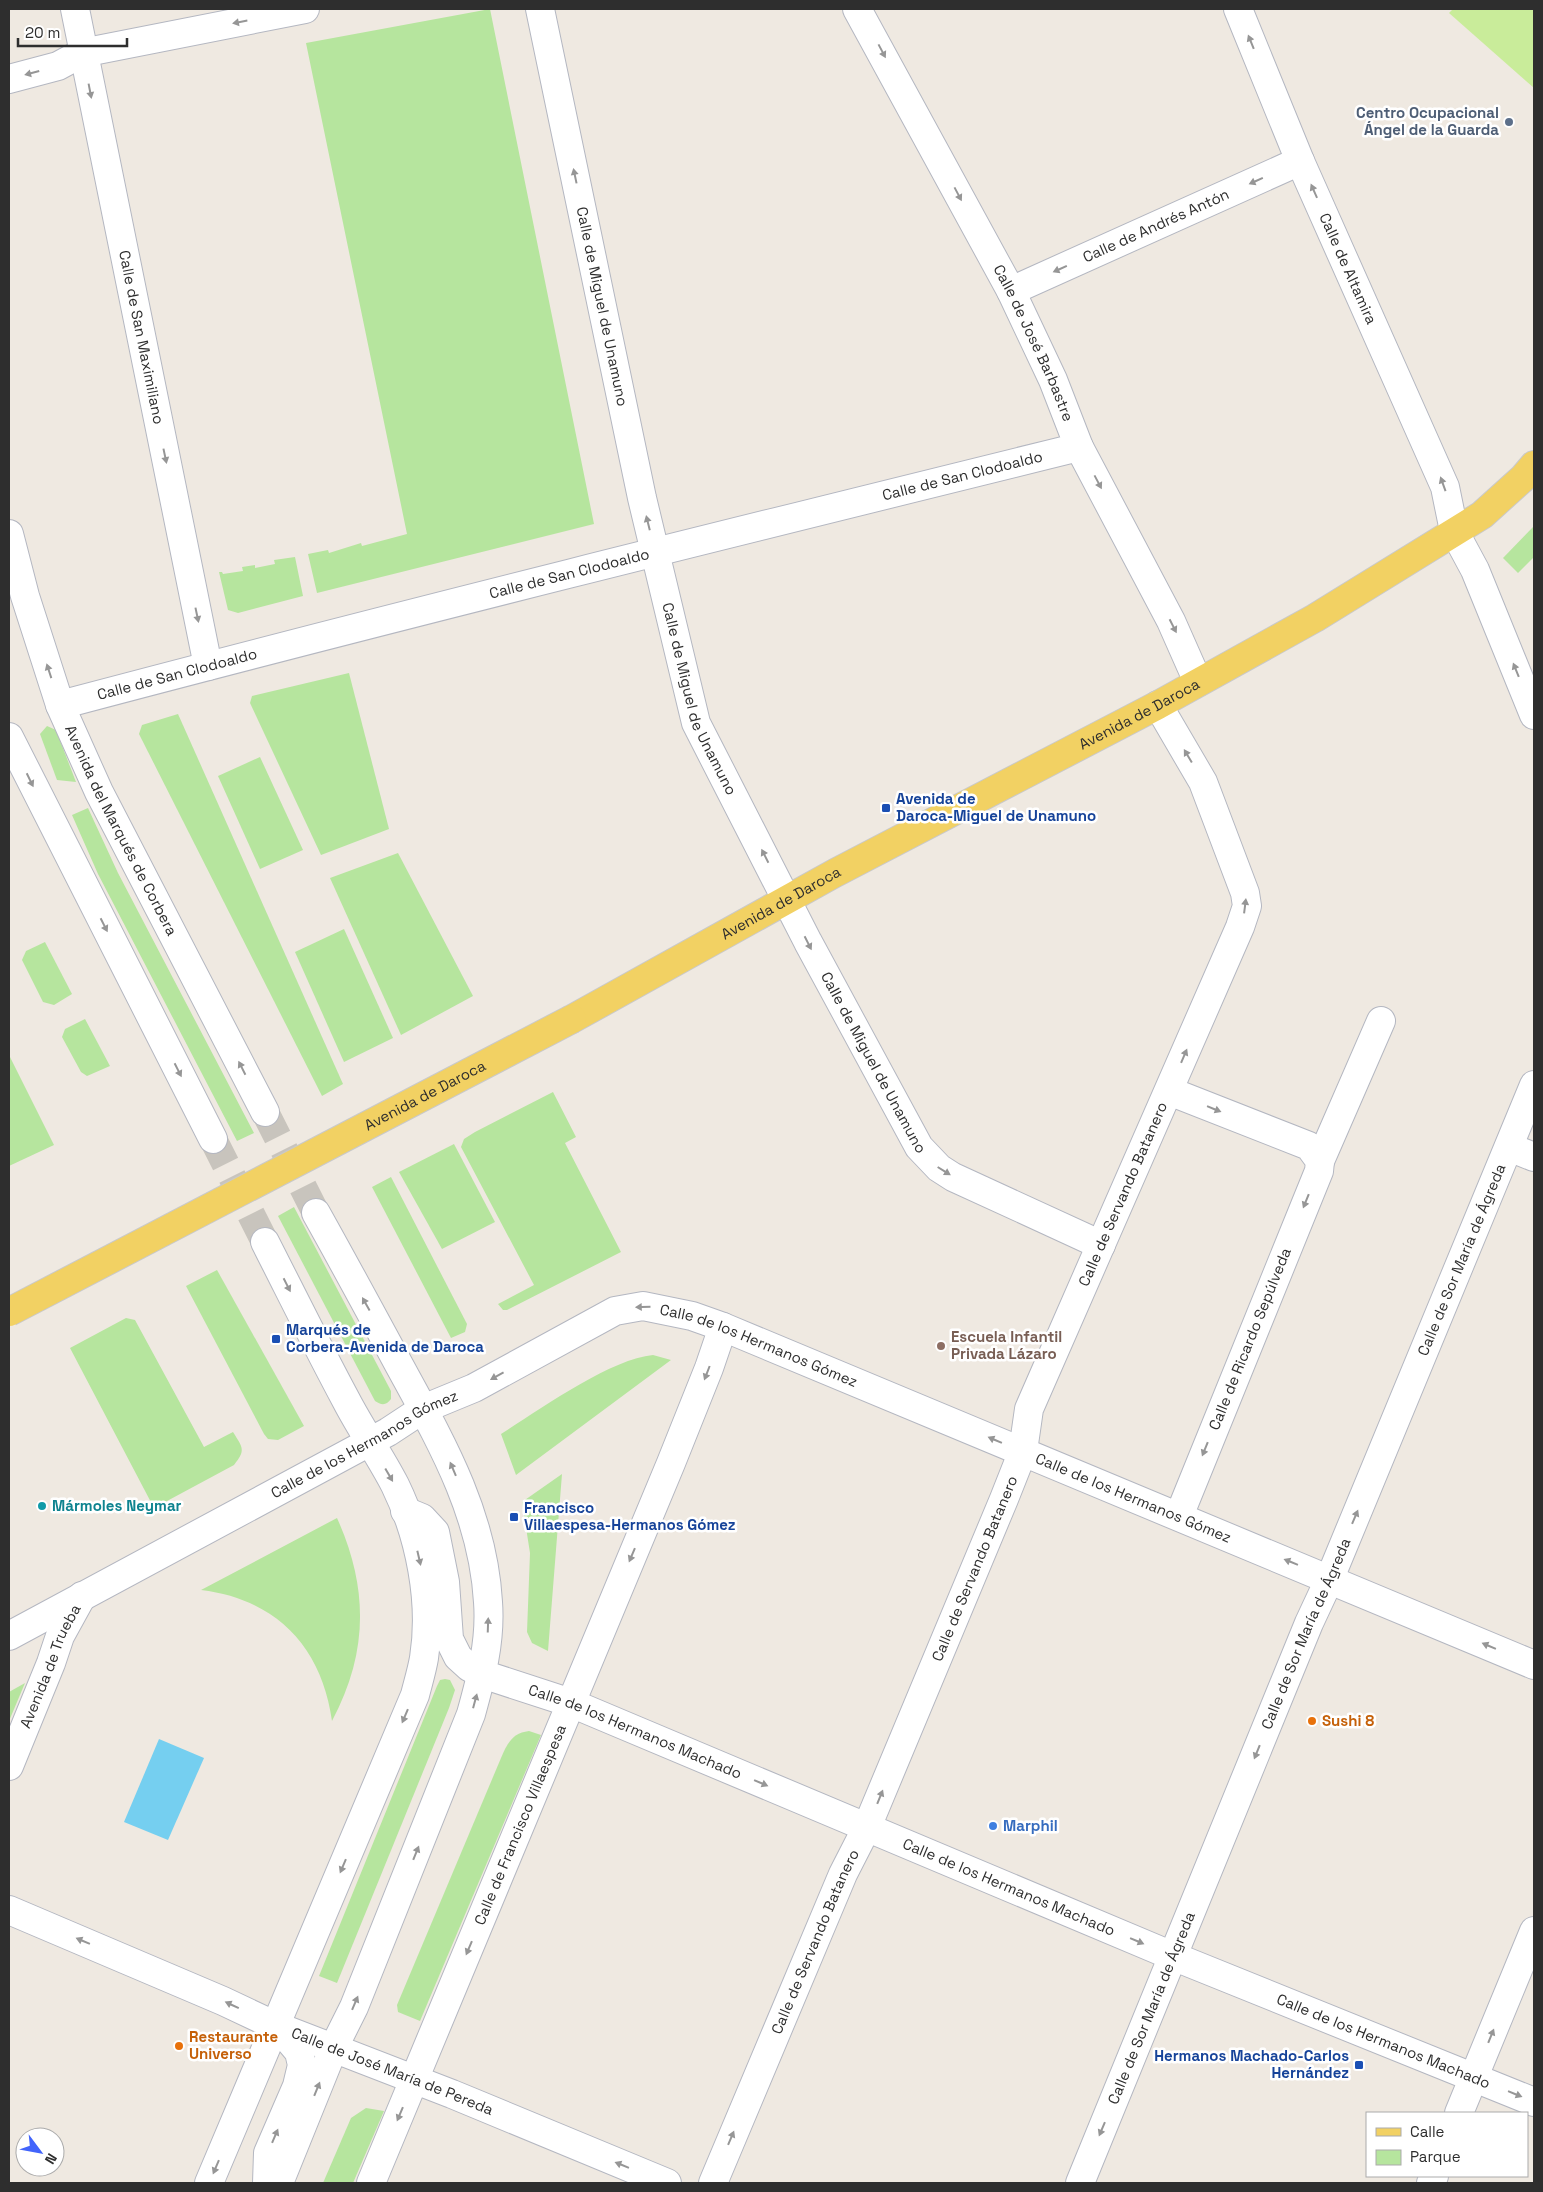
<svg xmlns="http://www.w3.org/2000/svg" width="1543" height="2192" font-family="'Space Grotesk',sans-serif">
  <style>
    .green { fill: #b6e59e }
    .pitch { fill: #c9ec9a }
    .water { fill: #75cff0 }
    .lines { fill: none; stroke-linecap: round; stroke-linejoin: round }
    .minor-tunnel { stroke: #c8c4bd; stroke-width: 28; stroke-dasharray: 28 14; stroke-linecap: butt }
    .minor-casing { stroke: #b4b7c1; stroke-width: 30 }
    .major-casing { stroke: #c9c9c9; stroke-width: 30 }
    .minor { stroke: #fff; stroke-width: 28 }
    .major { stroke: #f2d163; stroke-width: 28 }
    .major-bridge-casing { stroke: #c9c9c9; stroke-width: 30; stroke-linecap: butt }
    .major-bridge { stroke: #f2d163; stroke-width: 28 }
    .oneway { fill: #969696 }
    .service-dot { fill: #5c6f8a; stroke: #fff; stroke-width: 2 }
    .transit-dot { fill: #1a4fb4; stroke: #fff; stroke-width: 2 }
    .education-dot { fill: #8d6e63; stroke: #fff; stroke-width: 2 }
    .culture-dot { fill: #0f9aa8; stroke: #fff; stroke-width: 2 }
    .food-dot { fill: #e8710a; stroke: #fff; stroke-width: 2 }
    .shop-dot { fill: #3f7fe0; stroke: #fff; stroke-width: 2 }
    .labels { text-anchor: middle; stroke-width: 5; stroke-linejoin: round; paint-order: stroke }
    .service-label { font-size: 15px; font-weight: bold; fill: #4e5e75; stroke: #fff; text-anchor: end }
    .street-label { font-size: 15px; fill: #2e2e2e; stroke: #fff }
    .transit-label { font-size: 15px; font-weight: bold; fill: #164399; stroke: #fff; text-anchor: start }
    .education-label { font-size: 15px; font-weight: bold; fill: #785e54; stroke: #fff; text-anchor: start }
    .culture-label { font-size: 15px; font-weight: bold; fill: #0d838f; stroke: #fff; text-anchor: start }
    .food-label { font-size: 15px; font-weight: bold; fill: #c56008; stroke: #fff; text-anchor: start }
    .shop-label { font-size: 15px; font-weight: bold; fill: #366cbe; stroke: #fff; text-anchor: start }
  </style>
  <rect width="100%" height="100%" fill="#efe9e1"/>
  <g class="green">
    <path d="M490 9 594 524 317 593 308 554 328 550 329 553 361 543 362 546 407 534 306 43Z"/>
    <path d="M1534 526V557L1518 573 1503 558Z"/>
    <path d="M295 557 303 596 238 613 228 610 219 572H222L223 574 243 571 242 567 255 565V568L275 564 274 560Z"/>
    <path d="M349 673 389 829 321 855 250 703 252 696Z"/>
    <path d="M178 714 343 1084 322 1096 139 734 142 725Z"/>
    <path d="M47 726 56 730 76 782 57 780 40 734Z"/>
    <path d="M260 757 303 850 260 869 218 776Z"/>
    <path d="M88 808 118 873 254 1133 237 1141 98 874 72 815Z"/>
    <path d="M398 853 473 996 401 1035 330 878Z"/>
    <path d="M344 929 393 1038 344 1062 295 952Z"/>
    <path d="M45 942 72 994 54 1005 43 1002 22 960 26 951Z"/>
    <path d="M85 1019 110 1066 87 1076 81 1072 62 1037 65 1029Z"/>
    <path d="M9 1055 54 1145 9 1166Z"/>
    <path d="M553 1092 576 1137 565 1143 621 1252 507 1310H503L498 1304 534 1285 461 1147 464 1139 475 1132Z"/>
    <path d="M454 1144 495 1222 442 1249 399 1172Z"/>
    <path d="M391 1177 467 1324 465 1332 451 1338 372 1187Z"/>
    <path d="M294 1207 391 1391V1399C386 1406 381 1405 375 1401L278 1216Z"/>
    <path d="M217 1270 304 1426 278 1440 268 1439 264 1434 186 1286Z"/>
    <path d="M126 1318 135 1320 204 1447 233 1432C243 1448 246 1450 234 1465L154 1508 70 1348Z"/>
    <path d="M653 1355 671 1360 516 1475 501 1434C539 1410 610 1359 653 1355Z"/>
    <path d="M562 1474 548 1651 532 1643 527 1632 530 1553 522 1502Z"/>
    <path d="M337 1518C369 1589 368 1653 332 1721 322 1647 276 1599 201 1590Z"/>
    <path d="M445 1679 450 1680 455 1690 449 1708 337 1983 319 1976 437 1686 440 1680Z"/>
    <path d="M25 1683 9 1721V1692Z"/>
    <path d="M529 1731 541 1735 420 2021 398 2012 397 2005 501 1758C507 1744 512 1733 529 1731Z"/>
    <path d="M366 2108 384 2111 353 2183H323L351 2118Z"/>
  </g>
  <path class="pitch" d="M1453 9H1534V88L1449 13Z"/>
  <path class="water" d="M159 1739 204 1758 168 1840 124 1822Z"/>
  <g class="lines">
    <g class="minor-tunnel">
      <path d="M265 1112 316 1213"/>
      <path d="M213 1139 265 1242"/>
    </g>
    <defs>
      <g id="minor">
        <path id="s1" d="M75 9 208 666"/>
        <path id="s2" d="M540 9 642 498 696 723 808 942 919 1147 939 1168 953 1177 1101 1245"/>
        <path id="s3" d="M857 9 1011 291 1053 380 1079 447 1171 621 1198 682"/>
        <path id="s4" d="M1238 9 1300 161 1445 487 1454 531 1475 570 1534 715"/>
        <path d="M9 79 58 66 82 53 305 9"/>
        <path id="s5" d="M1011 291 1300 161"/>
        <path id="s6" d="M9 534 25 596 60 705 99 792 265 1112"/>
        <path id="s7" d="M60 705C399 615 739 531 1079 447"/>
        <path d="M9 737 213 1139"/>
        <path d="M1169 1091 1309 1146 1320 1161 1319 1171 1179 1516"/>
        <path d="M1509 1147 1534 1157"/>
        <path d="M1320 1161 1381 1021"/>
        <path id="s8" d="M405 1511 422 1518 435 1532 445 1582 449 1639 458 1657 469 1667 482 1674 571 1703 1175 1957 1534 2102"/>
        <path id="s9" d="M9 1636 388 1432 423 1409 474 1388 615 1311 643 1306 692 1316 723 1327 1534 1665"/>
        <path id="s10" d="M9 1766 51 1663 60 1636 82 1596"/>
        <path id="s11" d="M9 1910 223 2001 276 2026 452 2094 667 2183"/>
        <path d="M1459 2113 1534 1931"/>
        <path d="M209 2183 415 1695C418 1683 422 1670 424 1658 433 1602 420 1536 395 1485 380 1456 361 1429 346 1400 318 1348 292 1295 265 1242"/>
        <path d="M267 2183 268 2153 297 2086 302 2065 299 2052 278 2027"/>
        <path d="M279 2183 334 2047 354 2007 471 1714C481 1678 491 1641 488 1602 483 1513 440 1440 398 1363 371 1313 344 1263 316 1213"/>
        <path id="s12" d="M371 2183 671 1463 709 1368 723 1327"/>
        <path id="s13" d="M713 2183 843 1874 867 1827 1004 1499 1023 1451 1029 1409 1240 927 1247 906 1245 893 1203 782 1158 705"/>
        <path id="s14" d="M1080 2183 1309 1623 1330 1578 1534 1085"/>
        <path d="M1431 2183 1434 2176"/>
      </g>
      <g id="major">
        <path id="s15" d="M572 1019 835 873 1158 705 1315 618 1482 515 1523 478 1534 465"/>
      </g>
    </defs>
    <use href="#minor" class="minor-casing"/>
    <use href="#major" class="major-casing"/>
    <use href="#minor" class="minor"/>
    <use href="#major" class="major"/>
    <defs>
      <g id="major-bridge">
        <path id="s16" d="M9 1312 572 1019"/>
      </g>
    </defs>
    <use href="#major-bridge" class="major-bridge-casing"/>
    <use href="#major-bridge" class="major-bridge"/>
  </g>
  <defs><path id="oneway-solid" d="M-6-.8H1V-3.2L6.5 0L1 3.2V.8H-6Z" transform="scale(1.25)"/></defs>
  <g class="oneway">
    <use href="#oneway-solid" transform="translate(240 22) rotate(169)"/>
    <use href="#oneway-solid" transform="translate(1251 42) rotate(-112)"/>
    <use href="#oneway-solid" transform="translate(882 51) rotate(62)"/>
    <use href="#oneway-solid" transform="translate(32 73) rotate(165)"/>
    <use href="#oneway-solid" transform="translate(90 91) rotate(79)"/>
    <use href="#oneway-solid" transform="translate(575 176) rotate(-102)"/>
    <use href="#oneway-solid" transform="translate(1256 181) rotate(156)"/>
    <use href="#oneway-solid" transform="translate(1314 191) rotate(-114)"/>
    <use href="#oneway-solid" transform="translate(958 194) rotate(62)"/>
    <use href="#oneway-solid" transform="translate(1060 269) rotate(156)"/>
    <use href="#oneway-solid" transform="translate(165 456) rotate(78)"/>
    <use href="#oneway-solid" transform="translate(1098 482) rotate(62)"/>
    <use href="#oneway-solid" transform="translate(1443 484) rotate(-110)"/>
    <use href="#oneway-solid" transform="translate(648 523) rotate(-104)"/>
    <use href="#oneway-solid" transform="translate(197 615) rotate(78)"/>
    <use href="#oneway-solid" transform="translate(1173 626) rotate(63)"/>
    <use href="#oneway-solid" transform="translate(1516 670) rotate(-112)"/>
    <use href="#oneway-solid" transform="translate(49 671) rotate(-108)"/>
    <use href="#oneway-solid" transform="translate(1188 756) rotate(-121)"/>
    <use href="#oneway-solid" transform="translate(30 780) rotate(64)"/>
    <use href="#oneway-solid" transform="translate(765 856) rotate(-117)"/>
    <use href="#oneway-solid" transform="translate(1245 906) rotate(-83)"/>
    <use href="#oneway-solid" transform="translate(104 925) rotate(63)"/>
    <use href="#oneway-solid" transform="translate(808 943) rotate(63)"/>
    <use href="#oneway-solid" transform="translate(1184 1056) rotate(-67)"/>
    <use href="#oneway-solid" transform="translate(242 1068) rotate(-117)"/>
    <use href="#oneway-solid" transform="translate(178 1070) rotate(63)"/>
    <use href="#oneway-solid" transform="translate(1214 1109) rotate(22)"/>
    <use href="#oneway-solid" transform="translate(944 1171) rotate(32)"/>
    <use href="#oneway-solid" transform="translate(1306 1201) rotate(112)"/>
    <use href="#oneway-solid" transform="translate(287 1285) rotate(63)"/>
    <use href="#oneway-solid" transform="translate(366 1304) rotate(-119)"/>
    <use href="#oneway-solid" transform="translate(643 1307) rotate(178)"/>
    <use href="#oneway-solid" transform="translate(707 1373) rotate(111)"/>
    <use href="#oneway-solid" transform="translate(497 1376) rotate(151)"/>
    <use href="#oneway-solid" transform="translate(995 1440) rotate(-157)"/>
    <use href="#oneway-solid" transform="translate(1205 1449) rotate(112)"/>
    <use href="#oneway-solid" transform="translate(453 1469) rotate(-113)"/>
    <use href="#oneway-solid" transform="translate(389 1475) rotate(60)"/>
    <use href="#oneway-solid" transform="translate(1355 1517) rotate(-67)"/>
    <use href="#oneway-solid" transform="translate(632 1555) rotate(113)"/>
    <use href="#oneway-solid" transform="translate(419 1558) rotate(77)"/>
    <use href="#oneway-solid" transform="translate(1291 1562) rotate(-158)"/>
    <use href="#oneway-solid" transform="translate(488 1625) rotate(-88)"/>
    <use href="#oneway-solid" transform="translate(1489 1646) rotate(-157)"/>
    <use href="#oneway-solid" transform="translate(475 1701) rotate(-75)"/>
    <use href="#oneway-solid" transform="translate(405 1716) rotate(113)"/>
    <use href="#oneway-solid" transform="translate(1257 1752) rotate(112)"/>
    <use href="#oneway-solid" transform="translate(761 1783) rotate(23)"/>
    <use href="#oneway-solid" transform="translate(880 1797) rotate(-68)"/>
    <use href="#oneway-solid" transform="translate(416 1853) rotate(-68)"/>
    <use href="#oneway-solid" transform="translate(343 1866) rotate(113)"/>
    <use href="#oneway-solid" transform="translate(83 1941) rotate(-157)"/>
    <use href="#oneway-solid" transform="translate(1137 1941) rotate(23)"/>
    <use href="#oneway-solid" transform="translate(469 1948) rotate(113)"/>
    <use href="#oneway-solid" transform="translate(355 2003) rotate(-67)"/>
    <use href="#oneway-solid" transform="translate(232 2005) rotate(-155)"/>
    <use href="#oneway-solid" transform="translate(1491 2036) rotate(-68)"/>
    <use href="#oneway-solid" transform="translate(317 2089) rotate(-68)"/>
    <use href="#oneway-solid" transform="translate(1515 2094) rotate(22)"/>
    <use href="#oneway-solid" transform="translate(400 2114) rotate(113)"/>
    <use href="#oneway-solid" transform="translate(1102 2129) rotate(113)"/>
    <use href="#oneway-solid" transform="translate(275 2136) rotate(-67)"/>
    <use href="#oneway-solid" transform="translate(731 2138) rotate(-67)"/>
    <use href="#oneway-solid" transform="translate(622 2165) rotate(-158)"/>
    <use href="#oneway-solid" transform="translate(216 2167) rotate(113)"/>
  </g>
  <circle class="service-dot" cx="1509" cy="122" r="5"/>
  <g class="transit-dot">
    <rect x="881" y="803" width="10" height="10" rx="2.5"/>
    <rect x="271" y="1334" width="10" height="10" rx="2.5"/>
    <rect x="509" y="1512" width="10" height="10" rx="2.5"/>
    <rect x="1354" y="2060" width="10" height="10" rx="2.5"/>
  </g>
  <circle class="education-dot" cx="941" cy="1346" r="5"/>
  <circle class="culture-dot" cx="42" cy="1506" r="5"/>
  <g class="food-dot">
    <circle cx="1312" cy="1721" r="5"/>
    <circle cx="179" cy="2046" r="5"/>
  </g>
  <circle class="shop-dot" cx="993" cy="1826" r="5"/>
  <g class="labels">
    <g class="service-label">
      <text x="1499" y="118">Centro Ocupacional<tspan x="1499" dy="17">Ángel de la Guarda</tspan></text>
    </g>
    <g class="street-label">
      <text dy="5" stroke="none"><textPath href="#s5" startOffset="159">Calle de Andrés Antón</textPath></text>
      <text dy="5" stroke="none"><textPath href="#s4" startOffset="282">Calle de Altamira</textPath></text>
      <text dy="5" stroke="none"><textPath href="#s2" startOffset="304">Calle de Miguel de Unamuno</textPath></text>
      <text dy="5" stroke="none"><textPath href="#s1" startOffset="335">Calle de San Maximiliano</textPath></text>
      <text dy="5" stroke="none"><textPath href="#s3" startOffset="378">Calle de José Barbastre</textPath></text>
      <text dy="5" stroke="none"><textPath href="#s7" startOffset="931">Calle de San Clodoaldo</textPath></text>
      <text dy="5" stroke="none"><textPath href="#s7" startOffset="526">Calle de San Clodoaldo</textPath></text>
      <text dy="5" stroke="none"><textPath href="#s7" startOffset="121">Calle de San Clodoaldo</textPath></text>
      <text dy="5" stroke="none"><textPath href="#s2" startOffset="709">Calle de Miguel de Unamuno</textPath></text>
      <text dy="5" stroke="none"><textPath href="#s15" startOffset="644">Avenida de Daroca</textPath></text>
      <text dy="5" stroke="none"><textPath href="#s6" startOffset="318">Avenida del Marqués de Corbera</textPath></text>
      <text dy="5" stroke="none"><textPath href="#s15" startOffset="239">Avenida de Daroca</textPath></text>
      <text dy="5" stroke="none"><textPath href="#s2" startOffset="1114">Calle de Miguel de Unamuno</textPath></text>
      <text dy="5" stroke="none"><textPath href="#s16" startOffset="469">Avenida de Daroca</textPath></text>
      <text dy="5" stroke="none"><textPath href="#s13" startOffset="1072">Calle de Servando Batanero</textPath></text>
      <text dy="5" stroke="none"><textPath href="#s14" startOffset="999">Calle de Sor María de Ágreda</textPath></text>
      <text transform="translate(1250 1339) rotate(-68)" y="5">Calle de Ricardo Sepúlveda</text>
      <text dy="5" stroke="none"><textPath href="#s9" startOffset="839">Calle de los Hermanos Gómez</textPath></text>
      <text dy="5" stroke="none"><textPath href="#s9" startOffset="404">Calle de los Hermanos Gómez</textPath></text>
      <text dy="5" stroke="none"><textPath href="#s9" startOffset="1244">Calle de los Hermanos Gómez</textPath></text>
      <text dy="5" stroke="none"><textPath href="#s13" startOffset="668">Calle de Servando Batanero</textPath></text>
      <text dy="5" stroke="none"><textPath href="#s14" startOffset="594">Calle de Sor María de Ágreda</textPath></text>
      <text dy="5" stroke="none"><textPath href="#s10" startOffset="108">Avenida de Trueba</textPath></text>
      <text dy="5" stroke="none"><textPath href="#s8" startOffset="359">Calle de los Hermanos Machado</textPath></text>
      <text dy="5" stroke="none"><textPath href="#s12" startOffset="388">Calle de Francisco Villaespesa</textPath></text>
      <text dy="5" stroke="none"><textPath href="#s8" startOffset="764">Calle de los Hermanos Machado</textPath></text>
      <text dy="5" stroke="none"><textPath href="#s13" startOffset="262">Calle de Servando Batanero</textPath></text>
      <text dy="5" stroke="none"><textPath href="#s14" startOffset="189">Calle de Sor María de Ágreda</textPath></text>
      <text dy="5" stroke="none"><textPath href="#s8" startOffset="1169">Calle de los Hermanos Machado</textPath></text>
      <text dy="5" stroke="none"><textPath href="#s11" startOffset="416">Calle de José María de Pereda</textPath></text>
    </g>
    <g class="transit-label">
      <text x="896" y="804">Avenida de<tspan x="896" dy="17">Daroca-Miguel de Unamuno</tspan></text>
      <text x="286" y="1335">Marqués de<tspan x="286" dy="17">Corbera-Avenida de Daroca</tspan></text>
      <text x="524" y="1513">Francisco<tspan x="524" dy="17">Villaespesa-Hermanos Gómez</tspan></text>
      <text x="1349" y="2061" text-anchor="end">Hermanos Machado-Carlos<tspan x="1349" dy="17">Hernández</tspan></text>
    </g>
    <g class="education-label">
      <text x="951" y="1342">Escuela Infantil<tspan x="951" dy="17">Privada Lázaro</tspan></text>
    </g>
    <g class="culture-label">
      <text x="52" y="1511">Mármoles Neymar</text>
    </g>
    <g class="food-label">
      <text x="1322" y="1726">Sushi 8</text>
      <text x="189" y="2042">Restaurante<tspan x="189" dy="17">Universo</tspan></text>
    </g>
    <g class="shop-label">
      <text x="1003" y="1831">Marphil</text>
    </g>
  </g>
  <rect width="1543" height="2192" fill="none" stroke="#2e2e2e" stroke-width="20"/>
  <rect x="1366" y="2112" width="162" height="65" fill="#ffffff" stroke="#ababab"/>
  <rect x="1376" y="2128" width="25" height="8" fill="#f2d163" stroke="#ababab"/>
  <text x="1410" y="2137" font-size="15" fill="#2e2e2e">Calle</text>
  <rect x="1376" y="2150" width="25" height="15" fill="#b6e59e" stroke="#ababab"/>
  <text x="1410" y="2162" font-size="15" fill="#2e2e2e">Parque</text>
  <g transform="translate(40 2152) rotate(122)"><circle r="24" fill="#ffffff" stroke="#ababab"/>
  <path d="M0-4L9 19L0 12L-9 19Z" fill="#4264fb"/>
  <text y="-8" font-size="14" font-weight="bold" text-anchor="middle" fill="#2e2e2e">N</text>
  </g>
  <path d="M18 38v8h109v-8" fill="none" stroke="#2e2e2e" stroke-width="2.5"/>
  <text x="25" y="38" font-size="15" fill="#2e2e2e" stroke="#ffffff" stroke-width="4" paint-order="stroke">20 m</text>
</svg>
